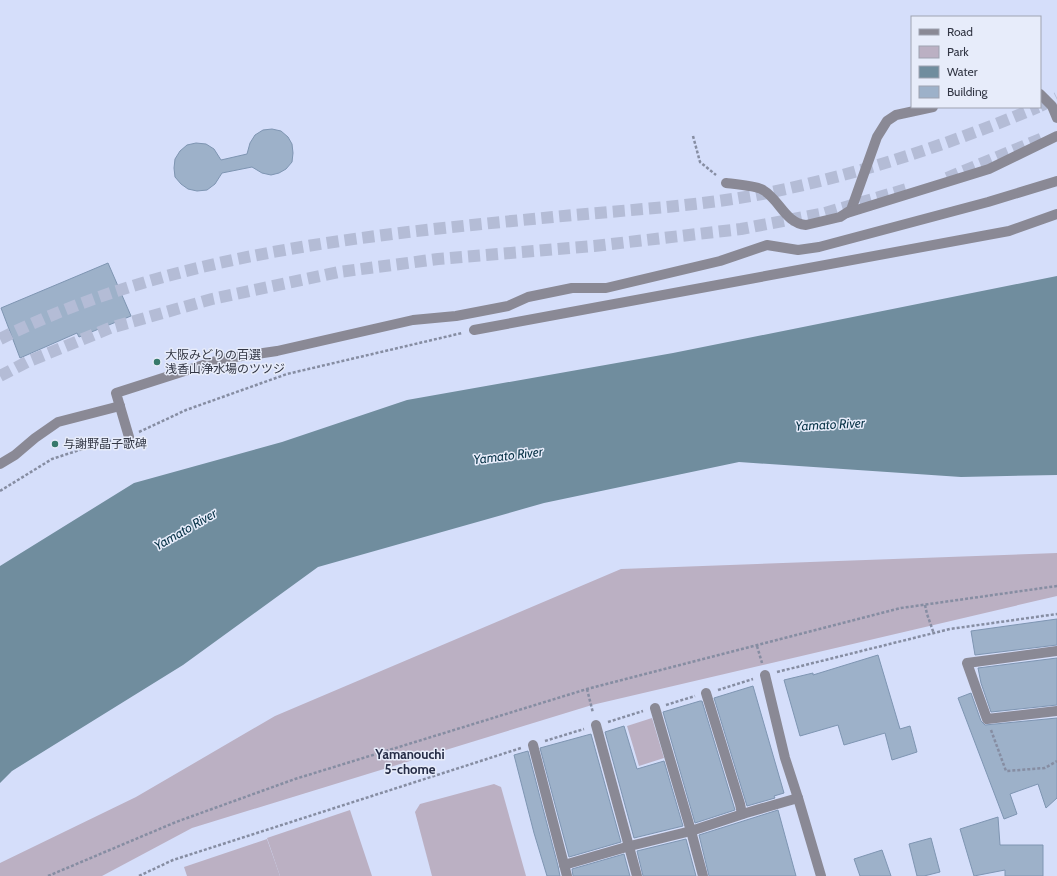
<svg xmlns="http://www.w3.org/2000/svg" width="1057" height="876" font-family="Cabin,'Noto Sans JP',sans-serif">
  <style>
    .green { fill: #bbb0c3 }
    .water { fill: #708d9e }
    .building { fill: #9db1c9; stroke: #7e95b2 }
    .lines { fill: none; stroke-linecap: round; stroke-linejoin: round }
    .highway-tunnel { stroke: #b4bcd6; stroke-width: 12; stroke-dasharray: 12 6; stroke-linecap: butt }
    .path { stroke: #868da2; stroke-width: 2.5; stroke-dasharray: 3 2; stroke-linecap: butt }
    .minor { stroke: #8a8995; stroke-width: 10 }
    .poi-dot { fill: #37796b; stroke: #e7ecfa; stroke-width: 1.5 }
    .labels { text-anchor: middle; stroke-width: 3; stroke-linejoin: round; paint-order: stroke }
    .poi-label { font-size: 12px; fill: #323644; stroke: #e7ecfa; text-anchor: start }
    .water-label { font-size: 13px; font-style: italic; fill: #073246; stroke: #e7ecfa }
    .neighbourhood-label { font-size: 13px; font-weight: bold; fill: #262d47; stroke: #e7ecfa }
  </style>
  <rect width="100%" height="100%" fill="#d5defa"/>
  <g class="green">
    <path d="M1057 553V596L592 705 192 828 102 876H0V863L136 797 275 716 621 569Z"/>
    <path d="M652 718 664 758 639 766 627 726Z"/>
    <path d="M494 784 501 787 526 876H432L415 812 420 804Z"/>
    <path d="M350 810 372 876H280L267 838Z"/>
    <path d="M267 839 280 876H187L184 867Z"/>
  </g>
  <path class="water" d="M1057 276V475L961 477 739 462 544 503 318 567 183 665 12 771 0 783V566L134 483 282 442 407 400 673 353Z"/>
  <g class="building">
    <path d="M272 129 281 131 288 137 292 144 293 153 292 162 286 169 279 173 271 175 262 173 252 167 222 173 215 184 207 190 197 191 188 189 181 184 175 177 174 168 175 159 180 151 187 145 196 143 206 144 214 149 221 160 247 154 250 143 255 135 263 130Z"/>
    <path d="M108 263 131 316 79 337 77 333 20 358 1 308Z"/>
    <path d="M1057 619V645L975 655 971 631Z"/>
    <path d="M878 655 900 729 910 726 917 752 892 760 885 733 844 745 838 725 800 736 784 680 813 673V675Z"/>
    <path d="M1057 658V705L991 712 981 683 978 668Z"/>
    <path d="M753 686 784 793 774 796 775 798 747 806 714 698Z"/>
    <path d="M971 693 981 721 985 725 1057 718V798L1046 808 1038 784 1010 794 1017 814 1004 819 958 698Z"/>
    <path d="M700 701H702L735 810 695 823 663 712Z"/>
    <path d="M624 726 637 769 664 761 683 826 634 838 605 732Z"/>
    <path d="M591 734 621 842 569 857 540 748Z"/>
    <path d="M528 751 558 866 560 876H547L534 833 514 755Z"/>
    <path d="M778 810 796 876H709L699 835Z"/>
    <path d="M998 817 1000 845H1043V876H1005V870L974 876 960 829Z"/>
    <path d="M931 838 940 872 924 876H917L909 844Z"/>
    <path d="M686 839 696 876H643L637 851Z"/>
    <path d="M882 850 891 876H860L854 859Z"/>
    <path d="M624 854 630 876H573L572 869Z"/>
  </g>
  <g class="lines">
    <g class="highway-tunnel">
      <path d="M1040 106 1057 98"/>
      <path d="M947 178 1043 138"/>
      <path d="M0 339C170 253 367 235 553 217 622 210 694 207 762 194 857 175 948 145 1038 107"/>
      <path d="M0 376 27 362 110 328 212 299 339 272 438 259 594 246 741 229 825 213 910 188"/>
    </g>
    <g class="path">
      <path d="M693 136 700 162 716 175"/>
      <path d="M139 432 186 410 287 374 462 333"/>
      <path d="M0 491 52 459 101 443 118 439"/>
      <path d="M925 605 927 614 934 634"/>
      <path d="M757 646 762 663"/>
      <path d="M777 672 950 629 1057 614"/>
      <path d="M587 689 593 713"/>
      <path d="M718 690 753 679"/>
      <path d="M666 705 695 696"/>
      <path d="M608 722 643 711"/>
      <path d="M991 730 1006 771 1045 768 1057 761"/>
      <path d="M545 741 584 729"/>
      <path d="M48 876 176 822 295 779 587 689 901 608 1057 586"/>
      <path d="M139 876 173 860 521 748"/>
    </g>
    <g class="minor">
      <path d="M1040 94 1052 106 1057 118"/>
      <path d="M726 183C734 184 758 186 763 190 780 200 785 223 806 225L840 217 851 210 877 137 887 121 896 115 933 107"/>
      <path d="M847 213 989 169 1057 136"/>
      <path d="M474 330 1009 231 1057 214"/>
      <path d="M129 437 116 393 222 359 277 351 413 320 456 316 508 306 528 297 572 288H606L720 261 767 245 798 250 819 247 988 202 1057 181"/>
      <path d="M0 464 15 455 35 438 58 422 120 406"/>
      <path d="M1057 651 967 663 987 719 1057 711"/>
      <path d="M765 675 785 758 798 798"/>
      <path d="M706 693 740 804 742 814"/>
      <path d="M655 708 691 831 703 876"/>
      <path d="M596 725 637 876"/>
      <path d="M533 745 567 876"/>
      <path d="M564 865 630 846 691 831 746 813 798 798 821 876"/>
    </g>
  </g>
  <g class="poi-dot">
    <circle cx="157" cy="362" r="4"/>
    <circle cx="55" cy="444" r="4"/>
  </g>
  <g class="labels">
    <g class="poi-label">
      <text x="165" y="359">大阪みどりの百選<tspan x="165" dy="14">浅香山浄水場のツツジ</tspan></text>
      <text x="63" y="448">与謝野晶子歌碑</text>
    </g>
    <g class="water-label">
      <text transform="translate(830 424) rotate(-3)" y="5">Yamato River</text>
      <text transform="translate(508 455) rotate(-7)" y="5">Yamato River</text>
      <text transform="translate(185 529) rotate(-30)" y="5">Yamato River</text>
    </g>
    <g class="neighbourhood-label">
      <text x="410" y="759">Yamanouchi<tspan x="410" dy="15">5-chome</tspan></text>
    </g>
  </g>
  <rect x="911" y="16" width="130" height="92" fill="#e7ecfa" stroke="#9fa3b1"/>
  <rect x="919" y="29" width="20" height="6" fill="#8a8995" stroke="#9fa3b1"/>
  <text x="947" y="36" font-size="12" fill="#323644">Road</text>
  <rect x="919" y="46" width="20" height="12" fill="#bbb0c3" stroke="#9fa3b1"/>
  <text x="947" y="56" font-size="12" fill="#323644">Park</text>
  <rect x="919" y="66" width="20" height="12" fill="#708d9e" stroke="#9fa3b1"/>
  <text x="947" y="76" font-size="12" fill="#323644">Water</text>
  <rect x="919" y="86" width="20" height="12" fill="#9db1c9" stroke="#9fa3b1"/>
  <text x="947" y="96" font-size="12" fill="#323644">Building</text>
</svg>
